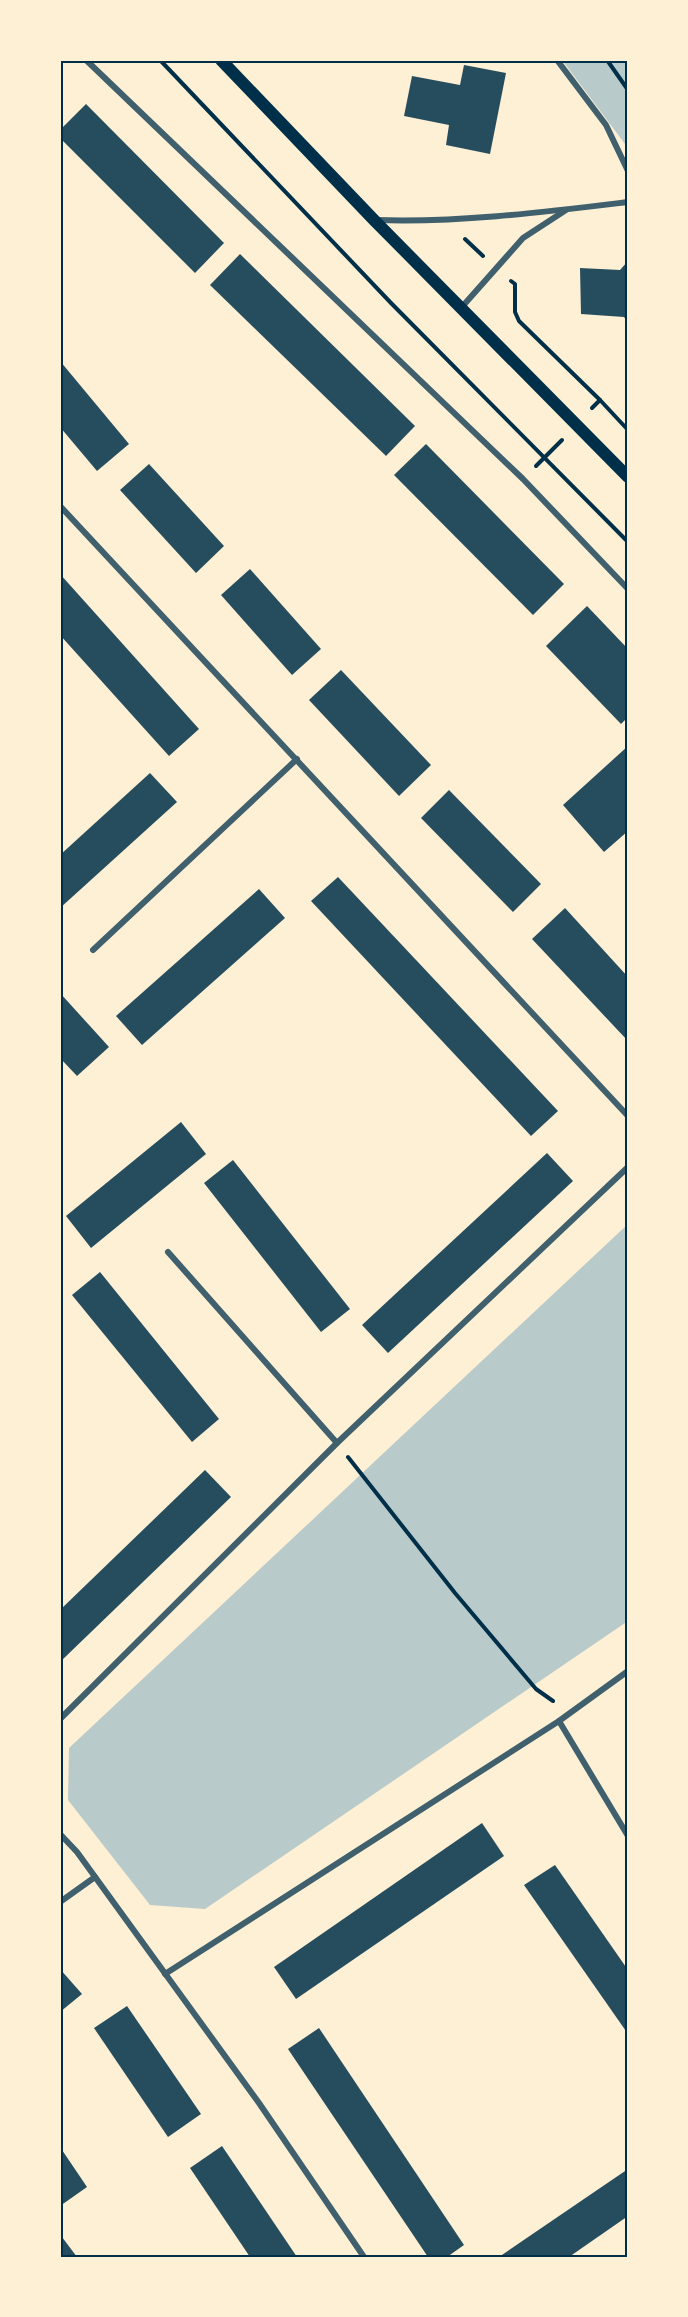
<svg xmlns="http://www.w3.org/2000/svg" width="688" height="2317" font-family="Helvetica,sans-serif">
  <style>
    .green { fill: #b9caca }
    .building { fill: #264d5e }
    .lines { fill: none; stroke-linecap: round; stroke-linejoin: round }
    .path { stroke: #003049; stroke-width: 4 }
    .minor { stroke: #3f606c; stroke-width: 6 }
    .secondary { stroke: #003049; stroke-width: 12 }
    .neatline { fill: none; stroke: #003049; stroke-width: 2 }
  </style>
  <rect width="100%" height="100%" fill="#fdf0d5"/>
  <g class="green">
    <path d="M562 60H628V148Z"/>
    <path d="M628 1224V1621L205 1909 150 1905 68 1800 69 1748Z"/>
  </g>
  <g class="building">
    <path d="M464 65 506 73 490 154 446 145 449 125 404 116 412 76 460 85Z"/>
    <path d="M86 104 224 243 195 273 60 138V130Z"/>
    <path d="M240 254 415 426 386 456 210 285Z"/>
    <path d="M628 261V322L624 317 581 314 580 268 620 270Z"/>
    <path d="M60 361 129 444 97 471 60 427Z"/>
    <path d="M426 444 564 584 533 615 394 475Z"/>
    <path d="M149 464 224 546 196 573 120 490Z"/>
    <path d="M250 569 321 649 292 675 221 595Z"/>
    <path d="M60 574 199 729 169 756 60 635Z"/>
    <path d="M587 606 628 649V717L621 724 546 646Z"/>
    <path d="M341 670 431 765 399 796 309 700Z"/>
    <path d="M628 746V831L604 852 563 805Z"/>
    <path d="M150 773 177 802 60 908V855Z"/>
    <path d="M449 790 541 884 513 912 421 818Z"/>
    <path d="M338 877 558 1111 531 1136 311 901Z"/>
    <path d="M259 889 285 918 142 1045 116 1016Z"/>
    <path d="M565 908 628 977V1041L532 939Z"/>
    <path d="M60 993 109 1047 77 1076 60 1058Z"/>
    <path d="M181 1122 206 1154 91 1248 66 1216Z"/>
    <path d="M547 1153 573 1181 388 1353 362 1325Z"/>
    <path d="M233 1160 350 1309 321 1332 204 1183Z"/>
    <path d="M100 1272 219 1419 192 1442 72 1295Z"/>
    <path d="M205 1470 231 1497 60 1662V1610Z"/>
    <path d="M482 1823 504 1856 296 1999 274 1967Z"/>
    <path d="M555 1865 628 1970V2034L524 1885Z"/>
    <path d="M60 1969 82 1994 60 2012Z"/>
    <path d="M127 2006 201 2114 168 2137 94 2028Z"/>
    <path d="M319 2028 464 2245 447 2257H428L288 2049Z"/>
    <path d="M222 2146 297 2257H250L190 2168Z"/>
    <path d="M60 2147 87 2187 60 2206Z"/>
    <path d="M628 2169V2216L569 2257H499Z"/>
    <path d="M62 2237 77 2257H60V2238Z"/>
  </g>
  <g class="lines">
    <g class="path">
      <path d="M160 60 391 303 628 542"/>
      <path d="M607 60 628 90"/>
      <path d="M465 239 483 256"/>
      <path d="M511 281 515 284V312L519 321 600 400"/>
      <path d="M592 408 600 400 628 430"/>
      <path d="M536 466 562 440"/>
      <path d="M348 1457 455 1593 536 1689 553 1701"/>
    </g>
    <g class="minor">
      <path d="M86 60 523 479 628 589"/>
      <path d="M557 60 606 125 628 171"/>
      <path d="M375 220C458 223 545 212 628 202"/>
      <path d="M461 308 523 238 566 210"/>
      <path d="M60 506 628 1116"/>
      <path d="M93 950 297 759"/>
      <path d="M168 1252 337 1443"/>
      <path d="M60 1719 337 1443 628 1167"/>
      <path d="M559 1721 628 1836"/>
      <path d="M60 1834 77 1852 259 2103 364 2257"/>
      <path d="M60 1902 95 1877"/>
      <path d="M165 1974 559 1721 628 1671"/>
    </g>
    <path class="secondary" d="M221 60 374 220 628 477"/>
  </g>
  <rect width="688" height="2317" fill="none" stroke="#fdf0d5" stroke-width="123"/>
  <rect x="62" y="62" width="564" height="2194" class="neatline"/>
</svg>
